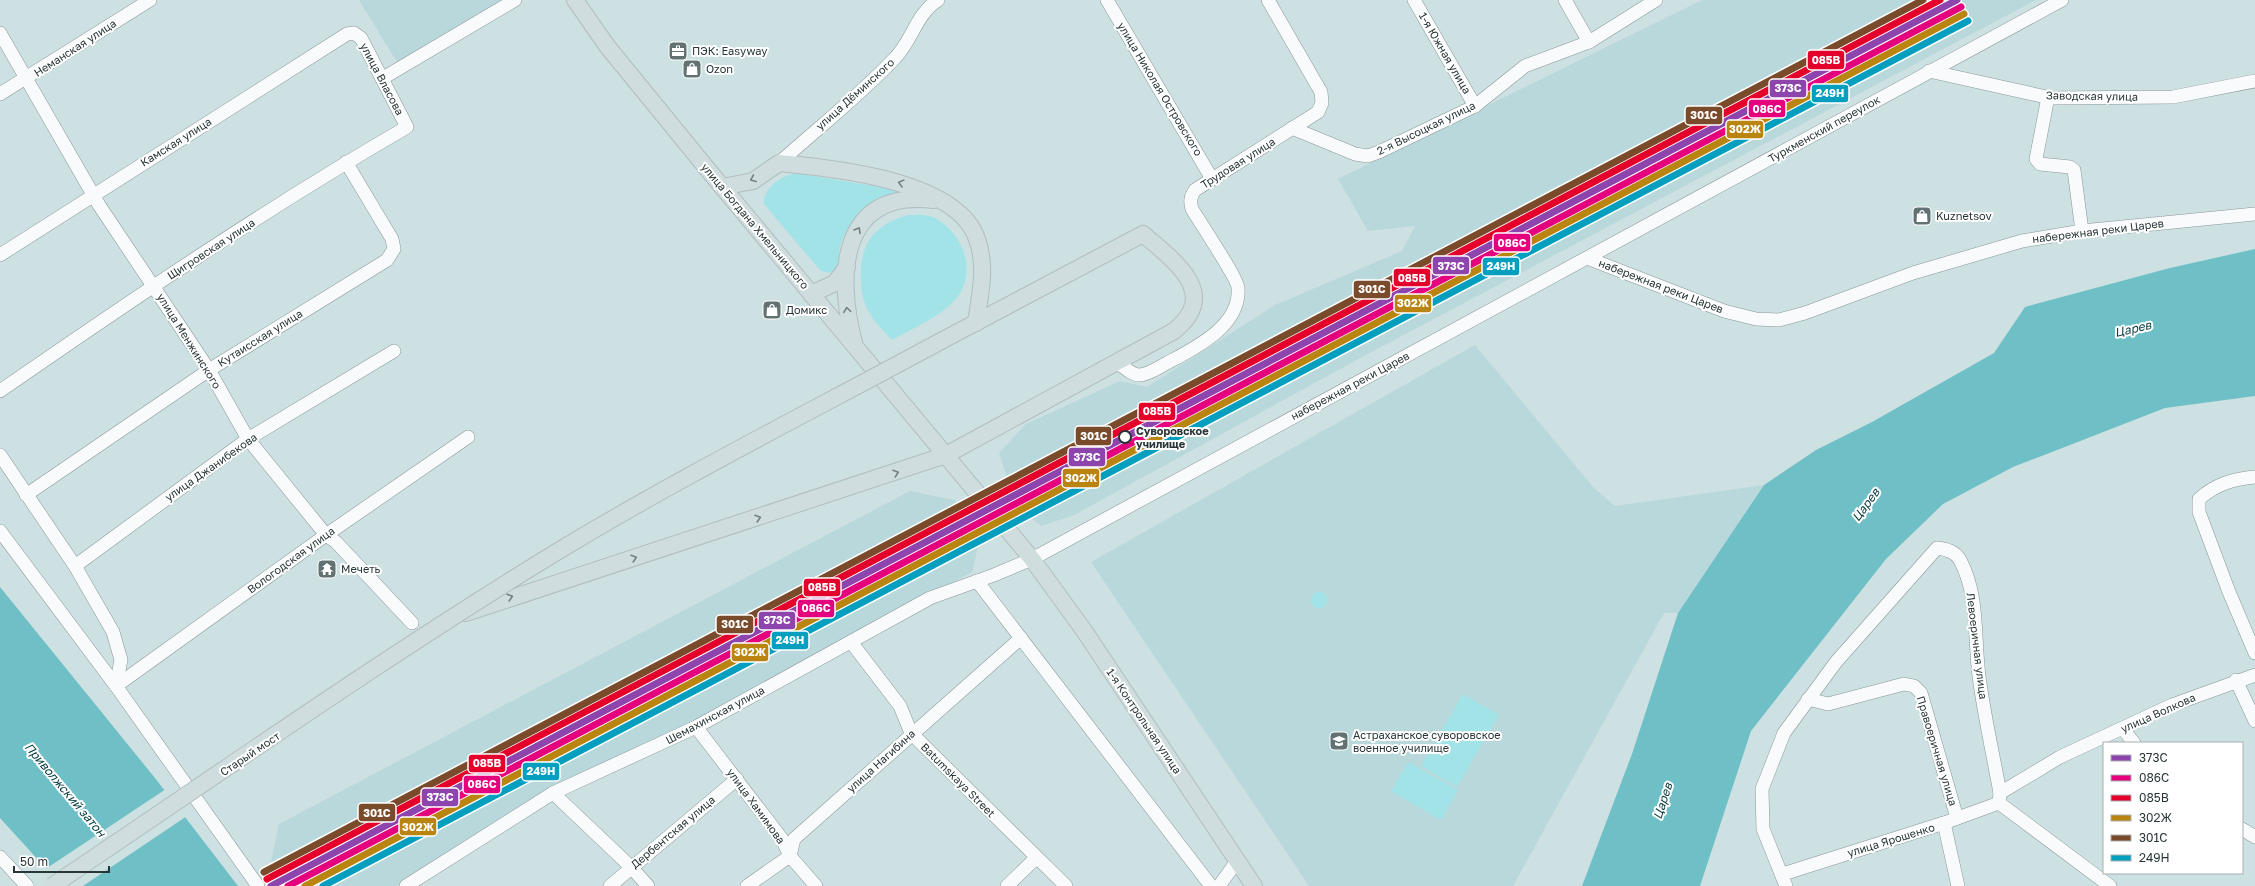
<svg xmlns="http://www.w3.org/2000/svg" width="2255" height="886" font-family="'Golos Text',sans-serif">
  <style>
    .built { fill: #b9d8db }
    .green { fill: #a2e3e8 }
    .water { fill: #6ec0c6 }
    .pier { fill: #cde0e2 }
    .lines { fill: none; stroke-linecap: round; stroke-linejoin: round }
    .minor-casing { stroke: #899799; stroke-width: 14 }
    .major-casing { stroke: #b3bdbe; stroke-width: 18 }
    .minor { stroke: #f8fafb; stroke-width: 13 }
    .major { stroke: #cfddde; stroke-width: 16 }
    .major-bridge-casing { stroke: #b3bdbe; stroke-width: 18; stroke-linecap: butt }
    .major-bridge { stroke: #cfddde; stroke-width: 16 }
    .rail-1-casing { stroke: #fff; stroke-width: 10 }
    .rail-2-casing { stroke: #fff; stroke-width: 10 }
    .rail-3-casing { stroke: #fff; stroke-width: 10 }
    .rail-4-casing { stroke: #fff; stroke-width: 10 }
    .rail-5-casing { stroke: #fff; stroke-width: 10 }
    .rail-6-casing { stroke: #fff; stroke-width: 10 }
    .rail-1 { stroke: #8e44ad; stroke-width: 7 }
    .rail-2 { stroke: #e5007d; stroke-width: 7 }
    .rail-3 { stroke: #e4002b; stroke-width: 7 }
    .rail-4 { stroke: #b98410; stroke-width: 7 }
    .rail-5 { stroke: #7a4b2a; stroke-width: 7 }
    .rail-6 { stroke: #049ebf; stroke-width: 7 }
    .oneway { stroke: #748182 }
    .stop-dot { fill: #fff; stroke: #293637; stroke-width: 2 }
    .labels { text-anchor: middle; stroke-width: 4; stroke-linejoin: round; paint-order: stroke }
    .street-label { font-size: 11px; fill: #293637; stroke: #fff }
    .poi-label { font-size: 11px; fill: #293637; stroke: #fff; text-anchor: start }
    .stop-label { font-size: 11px; font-weight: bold; fill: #293637; stroke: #fff; text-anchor: start }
    .water-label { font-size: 12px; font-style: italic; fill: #053a3d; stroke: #fff }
    .line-badge { stroke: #fff; stroke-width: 1.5 }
    .badge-label { font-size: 11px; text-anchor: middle; font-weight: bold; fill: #fff }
  </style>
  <rect width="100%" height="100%" fill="#cde0e2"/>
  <g class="built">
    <path d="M359 0H508L397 62Z"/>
    <path d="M1702 0H2036L1364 356 1074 515 1041 526 1027 515 980 538 972 572 397 886H282L270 866 279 824 910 491 955 500 967 513 1010 487 999 453 1026 424 1120 381 1147 387 1275 305 1402 251 1415 226 1368 231 1338 179Z"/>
    <path d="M1475 345 1594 488 1615 506 1764 485 1678 613H1664L1513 886H1309L1091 562Z"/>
  </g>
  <g class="green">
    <path d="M795 173 899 190V195C871 202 849 217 840 247 838 253 840 262 836 268 832 274 826 273 820 270L764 204C763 187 781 177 795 173Z"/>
    <path d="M908 215C917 215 927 214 935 218 962 232 977 270 958 296 943 316 913 328 892 340 882 329 870 318 865 304 862 296 861 288 861 280 859 244 874 225 908 215Z"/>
    <circle cx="1319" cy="600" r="8"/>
    <path d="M1463 694 1499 715 1457 787 1421 766Z"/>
    <path d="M1408 762 1458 790 1441 820 1391 791Z"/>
  </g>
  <g class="water">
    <path d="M2255 249V396L2165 408 2013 467 1943 504 1886 559 1751 731 1700 886H1582L1632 754 1678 613 1764 485 1816 450 1872 422 1994 353 2025 307 2170 268Z"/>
    <path d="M0 587 155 778 238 886H62L0 818Z"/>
  </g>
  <path class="pier" d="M166 789 187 816 83 886H59L44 870Z"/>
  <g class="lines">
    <defs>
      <g id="minor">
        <path d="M1107 0 1212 179"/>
        <path d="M1414 0 1475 106"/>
        <path d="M1565 0 1589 42"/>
        <path d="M0 33 99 205 209 370 248 439 326 535 336 542 412 623"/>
        <path d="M1929 71 2051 98 2173 97 2255 81"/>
        <path d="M383 78 515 0"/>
        <path d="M0 94 150 0"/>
        <path d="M2048 97 2036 159 2040 164 2070 167 2074 170 2082 231"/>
        <path d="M1292 128 1355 154 1368 156 1379 152 1475 106 1525 66 1589 42 1656 0"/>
        <path d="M779 163C818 128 859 96 895 58 912 41 916 14 938 0"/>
        <path d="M0 255 347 34 354 33 361 38 407 127C267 208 133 299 0 391"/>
        <path d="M1587 258 1724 311 1756 319 1779 320 1805 313 1913 273 2022 241 2082 231 2255 214"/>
        <path d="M1118 363C1124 367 1132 375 1139 375 1148 375 1159 367 1167 363 1195 348 1241 326 1238 288 1238 279 1199 221 1192 209 1190 202 1190 197 1195 190L1318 112 1322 103 1321 92 1268 0"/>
        <path d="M0 455 75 566 113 632 121 660 116 686 258 886"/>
        <path d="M2255 477C2233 479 2216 484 2199 499V512L2229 592 2255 653"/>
        <path d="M26 495 209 370 387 260 394 249 392 239 346 162"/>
        <path d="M0 531 116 686 326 535 468 437"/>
        <path d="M75 566 248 439 394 351"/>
        <path d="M977 581 1211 886"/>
        <path d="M851 642 900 706 911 733 1066 886"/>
        <path d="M2236 680 2255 721"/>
        <path d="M1808 699 1828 704 1904 684 1914 686 1921 693 1957 818"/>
        <path d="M696 727 782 839 790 856 816 886"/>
        <path d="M2123 729 2134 743"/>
        <path d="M553 793 631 867 648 886"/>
        <path d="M2000 793 2060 757 2172 705 2255 675"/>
        <path d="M1944 823 1958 886"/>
        <path d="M2242 829 2255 837"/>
        <path d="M0 857 27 886"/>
        <path d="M1783 874 1944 823 1999 803"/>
        <path d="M406 886 553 793 696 727 930 598 994 575 1032 559 2062 0"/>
        <path d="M610 886 737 779"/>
        <path d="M747 886 790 856 794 839 1021 638"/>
        <path d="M1007 886 1036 858"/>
        <path d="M1219 886 1237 861"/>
        <path d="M1786 886 1763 829 1762 789 1784 733 1836 662 1937 548C1946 549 1955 551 1960 560 1979 595 1974 638 1979 676 1984 715 1993 754 2000 793L1999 803 2110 886"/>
      </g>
      <g id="major">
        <path d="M575 0 607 46 709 171 1032 559 1085 632 1254 886"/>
        <path d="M722 187 753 181 779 163C833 168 957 180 977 239 987 267 980 294 976 323"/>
        <path d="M811 294 835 283 847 267"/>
        <path d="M854 342C836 275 840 188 934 200"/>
        <path d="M466 613 946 455 1174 331C1221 293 1174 261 1143 234L941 341"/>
      </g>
    </defs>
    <use href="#minor" class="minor-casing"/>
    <use href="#major" class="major-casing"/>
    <use href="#minor" class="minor"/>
    <use href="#major" class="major"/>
    <defs>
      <path id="major-bridge" d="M52 886C219 774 383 658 555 553 680 477 812 411 941 341"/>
    </defs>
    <use href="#major-bridge" class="major-bridge-casing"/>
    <use href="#major-bridge" class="major-bridge"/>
    <defs>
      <path id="rail-1" d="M271 886 1957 0"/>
      <path id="rail-2" d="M288 886 1961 7"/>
      <path id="rail-3" d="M267 879 1940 0"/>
      <path id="rail-4" d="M305 886 1964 14"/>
      <path id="rail-5" d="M264 872 1923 0"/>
      <path id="rail-6" d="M323 886 1968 21"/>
    </defs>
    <use href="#rail-1" class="rail-1-casing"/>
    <use href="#rail-2" class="rail-2-casing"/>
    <use href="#rail-3" class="rail-3-casing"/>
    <use href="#rail-4" class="rail-4-casing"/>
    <use href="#rail-5" class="rail-5-casing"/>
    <use href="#rail-6" class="rail-6-casing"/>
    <use href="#rail-1" class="rail-1"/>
    <use href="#rail-2" class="rail-2"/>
    <use href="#rail-3" class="rail-3"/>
    <use href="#rail-4" class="rail-4"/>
    <use href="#rail-5" class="rail-5"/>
    <use href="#rail-6" class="rail-6"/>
  </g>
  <defs><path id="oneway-chevron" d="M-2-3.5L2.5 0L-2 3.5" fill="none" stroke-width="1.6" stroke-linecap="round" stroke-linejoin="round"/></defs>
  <g class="oneway">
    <use href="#oneway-chevron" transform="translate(753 179) rotate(157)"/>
    <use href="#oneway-chevron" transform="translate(901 183) rotate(-165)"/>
    <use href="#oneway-chevron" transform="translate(858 230) rotate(-59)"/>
    <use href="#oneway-chevron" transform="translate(847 310) rotate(-98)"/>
    <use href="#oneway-chevron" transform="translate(896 473) rotate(-19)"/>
    <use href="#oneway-chevron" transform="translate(758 518) rotate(-18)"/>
    <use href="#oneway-chevron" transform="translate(634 558) rotate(-18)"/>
    <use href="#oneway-chevron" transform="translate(510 597) rotate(-18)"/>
  </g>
  <defs>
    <symbol id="office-square" viewBox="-11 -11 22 22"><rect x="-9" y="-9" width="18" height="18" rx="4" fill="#627273" stroke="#fff"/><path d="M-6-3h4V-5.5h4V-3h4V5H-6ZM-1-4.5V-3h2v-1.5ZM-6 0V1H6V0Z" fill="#fff"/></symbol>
    <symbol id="shop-square" viewBox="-11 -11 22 22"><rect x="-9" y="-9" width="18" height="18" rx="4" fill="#627273" stroke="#fff"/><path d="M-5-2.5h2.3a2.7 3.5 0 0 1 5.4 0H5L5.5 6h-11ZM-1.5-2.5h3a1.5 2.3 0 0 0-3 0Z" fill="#fff"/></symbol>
    <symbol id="temple-square" viewBox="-11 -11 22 22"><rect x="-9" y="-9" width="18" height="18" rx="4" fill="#627273" stroke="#fff"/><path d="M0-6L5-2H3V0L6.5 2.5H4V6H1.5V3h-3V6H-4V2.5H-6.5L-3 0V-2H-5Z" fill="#fff"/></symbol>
    <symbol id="university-square" viewBox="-11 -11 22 22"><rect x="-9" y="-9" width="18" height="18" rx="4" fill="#627273" stroke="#fff"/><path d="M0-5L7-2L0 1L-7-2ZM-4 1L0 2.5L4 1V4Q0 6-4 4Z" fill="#fff"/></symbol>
  </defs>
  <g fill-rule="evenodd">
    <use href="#office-square" x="667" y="40" width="22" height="22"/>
    <use href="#shop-square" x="681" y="58" width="22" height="22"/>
    <use href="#shop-square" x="1911" y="205" width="22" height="22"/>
    <use href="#shop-square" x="761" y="299" width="22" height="22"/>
    <use href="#temple-square" x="316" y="558" width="22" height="22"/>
    <use href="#university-square" x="1328" y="730" width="22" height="22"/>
  </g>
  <circle class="stop-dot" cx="1125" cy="437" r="6"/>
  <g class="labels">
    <g class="street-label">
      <text transform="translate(75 48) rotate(-33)" y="4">Неманская улица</text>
      <text transform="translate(1445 53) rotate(60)" y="4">1-я Южная улица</text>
      <text transform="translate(382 79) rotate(62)" y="4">улица Власова</text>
      <text transform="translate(1160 89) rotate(59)" y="4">улица Николая Островского</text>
      <text transform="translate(855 94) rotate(-42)" y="4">улица Дёминского</text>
      <text transform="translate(2092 96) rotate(1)" y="4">Заводская улица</text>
      <text transform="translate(1426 128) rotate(-26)" y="4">2-я Высоцкая улица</text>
      <text transform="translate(1824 129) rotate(-29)" y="4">Туркменский переулок</text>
      <text transform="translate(176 142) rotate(-32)" y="4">Камская улица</text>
      <text transform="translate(1238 163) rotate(-32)" y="4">Трудовая улица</text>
      <text transform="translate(755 226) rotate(50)" y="4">улица Богдана Хмельницкого</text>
      <text transform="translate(2098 231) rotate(-7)" y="4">набережная реки Царев</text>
      <text transform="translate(211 249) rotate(-33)" y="4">Щигровская улица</text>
      <text transform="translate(1661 286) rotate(21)" y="4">набережная реки Царев</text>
      <text transform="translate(260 338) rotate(-32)" y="4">Кутаисская улица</text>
      <text transform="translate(189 341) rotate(58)" y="4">улица Менжинского</text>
      <text transform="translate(1350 386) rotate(-28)" y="4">набережная реки Царев</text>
      <text transform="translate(211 467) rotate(-35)" y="4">улица Джанибекова</text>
      <text transform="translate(291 560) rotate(-36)" y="4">Вологодская улица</text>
      <text transform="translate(1977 646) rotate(83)" y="4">Левоеричная улица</text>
      <text transform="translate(2158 713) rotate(-24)" y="4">улица Волкова</text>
      <text transform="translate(715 715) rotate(-28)" y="4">Шемахинская улица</text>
      <text transform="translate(1144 721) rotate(56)" y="4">1-я Контрольная улица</text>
      <text transform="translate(1937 751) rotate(73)" y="4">Правоеричная улица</text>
      <text transform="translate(250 754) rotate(-34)" y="4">Старый мост</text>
      <text transform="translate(881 761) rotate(-42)" y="4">улица Нагибина</text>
      <text transform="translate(958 780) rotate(45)" y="4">Batumskaya Street</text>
      <text transform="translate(756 806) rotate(54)" y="4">улица Хамимова</text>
      <text transform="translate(673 832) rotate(-40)" y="4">Дербентская улица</text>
      <text transform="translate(1891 840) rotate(-17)" y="4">улица Ярошенко</text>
    </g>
    <g class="poi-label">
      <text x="692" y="55">ПЭК: Easyway</text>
      <text x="706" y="73">Ozon</text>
      <text x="1936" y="220">Kuznetsov</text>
      <text x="786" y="314">Домикс</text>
      <text x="341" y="573">Мечеть</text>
      <text x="1353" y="739">Астраханское суворовское<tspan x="1353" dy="13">военное училище</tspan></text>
    </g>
    <g class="stop-label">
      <text x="1136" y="435">Суворовское<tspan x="1136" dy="13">училище</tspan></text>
    </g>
    <g class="water-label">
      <text transform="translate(2133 329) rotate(-13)" y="4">Царев</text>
      <text transform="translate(1866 505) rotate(-54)" y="4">Царев</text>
      <text transform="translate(65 790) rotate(50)" y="4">Приволжский затон</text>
      <text transform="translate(1663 801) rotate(-72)" y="4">Царев</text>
    </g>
  </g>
  <g class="line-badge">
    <rect x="1807" y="50" width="38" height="20" rx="4" fill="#e4002b"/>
    <rect x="1769" y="79" width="38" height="19" rx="4" fill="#8e44ad"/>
    <rect x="1811" y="84" width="38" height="19" rx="4" fill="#049ebf"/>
    <rect x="1748" y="99" width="38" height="19" rx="4" fill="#e5007d"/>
    <rect x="1685" y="106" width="38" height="19" rx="4" fill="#7a4b2a"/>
    <rect x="1726" y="120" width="38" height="19" rx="4" fill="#b98410"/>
    <rect x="1493" y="233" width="38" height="19" rx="4" fill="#e5007d"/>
    <rect x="1432" y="256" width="38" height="19" rx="4" fill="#8e44ad"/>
    <rect x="1482" y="257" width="38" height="19" rx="4" fill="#049ebf"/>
    <rect x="1393" y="268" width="38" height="19" rx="4" fill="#e4002b"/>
    <rect x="1353" y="280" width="38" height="19" rx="4" fill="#7a4b2a"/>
    <rect x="1394" y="294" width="38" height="19" rx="4" fill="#b98410"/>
    <rect x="1138" y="402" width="38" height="19" rx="4" fill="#e4002b"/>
    <rect x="1075" y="426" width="37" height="20" rx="4" fill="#7a4b2a"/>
    <rect x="1068" y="447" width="38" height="20" rx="4" fill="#8e44ad"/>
    <rect x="1062" y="468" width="38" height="20" rx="4" fill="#b98410"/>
    <rect x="803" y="578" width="38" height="19" rx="4" fill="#e4002b"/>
    <rect x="797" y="599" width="38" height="19" rx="4" fill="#e5007d"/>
    <rect x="758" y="611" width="38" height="19" rx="4" fill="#8e44ad"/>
    <rect x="716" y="615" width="38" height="19" rx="4" fill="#7a4b2a"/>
    <rect x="771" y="631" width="38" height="19" rx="4" fill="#049ebf"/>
    <rect x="731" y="643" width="38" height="19" rx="4" fill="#b98410"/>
    <rect x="468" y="754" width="38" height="19" rx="4" fill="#e4002b"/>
    <rect x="522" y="762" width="38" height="19" rx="4" fill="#049ebf"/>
    <rect x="463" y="775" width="38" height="19" rx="4" fill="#e5007d"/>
    <rect x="421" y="788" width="38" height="19" rx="4" fill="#8e44ad"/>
    <rect x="358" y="803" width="38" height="19" rx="4" fill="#7a4b2a"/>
    <rect x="399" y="817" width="38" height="19" rx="4" fill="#b98410"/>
  </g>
  <g class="badge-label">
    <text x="1826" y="64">085В</text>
    <text x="1788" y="92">373C</text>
    <text x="1830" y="97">249Н</text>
    <text x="1767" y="113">086С</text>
    <text x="1704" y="119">301С</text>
    <text x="1745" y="133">302Ж</text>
    <text x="1512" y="247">086С</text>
    <text x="1451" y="270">373C</text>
    <text x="1501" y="270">249Н</text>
    <text x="1412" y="282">085В</text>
    <text x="1372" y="293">301С</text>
    <text x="1413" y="307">302Ж</text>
    <text x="1157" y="415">085В</text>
    <text x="1094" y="440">301С</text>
    <text x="1087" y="461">373C</text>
    <text x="1081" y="482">302Ж</text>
    <text x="822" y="591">085В</text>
    <text x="816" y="612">086С</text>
    <text x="777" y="624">373C</text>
    <text x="735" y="628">301С</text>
    <text x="790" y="644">249Н</text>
    <text x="750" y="656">302Ж</text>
    <text x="487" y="767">085В</text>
    <text x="541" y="775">249Н</text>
    <text x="482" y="788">086С</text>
    <text x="440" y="801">373C</text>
    <text x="377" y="817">301С</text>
    <text x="418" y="831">302Ж</text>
  </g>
  <rect x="2103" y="742" width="140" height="132" fill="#ffffff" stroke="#a9afaf"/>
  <rect x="2111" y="755" width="20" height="6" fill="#8e44ad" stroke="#a9afaf"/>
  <text x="2139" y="762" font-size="12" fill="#293637">373C</text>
  <rect x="2111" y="775" width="20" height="6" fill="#e5007d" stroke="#a9afaf"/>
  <text x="2139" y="782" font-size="12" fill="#293637">086С</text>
  <rect x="2111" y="795" width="20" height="6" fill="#e4002b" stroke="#a9afaf"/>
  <text x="2139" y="802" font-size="12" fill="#293637">085В</text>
  <rect x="2111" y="815" width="20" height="6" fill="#b98410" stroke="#a9afaf"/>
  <text x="2139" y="822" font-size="12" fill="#293637">302Ж</text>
  <rect x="2111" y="835" width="20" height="6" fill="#7a4b2a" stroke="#a9afaf"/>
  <text x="2139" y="842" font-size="12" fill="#293637">301С</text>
  <rect x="2111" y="855" width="20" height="6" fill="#049ebf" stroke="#a9afaf"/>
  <text x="2139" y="862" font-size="12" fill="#293637">249Н</text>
  <path d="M14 866v6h95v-6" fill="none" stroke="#293637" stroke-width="2"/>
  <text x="20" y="866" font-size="12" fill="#293637" stroke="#ffffff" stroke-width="3" paint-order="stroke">50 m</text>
</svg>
